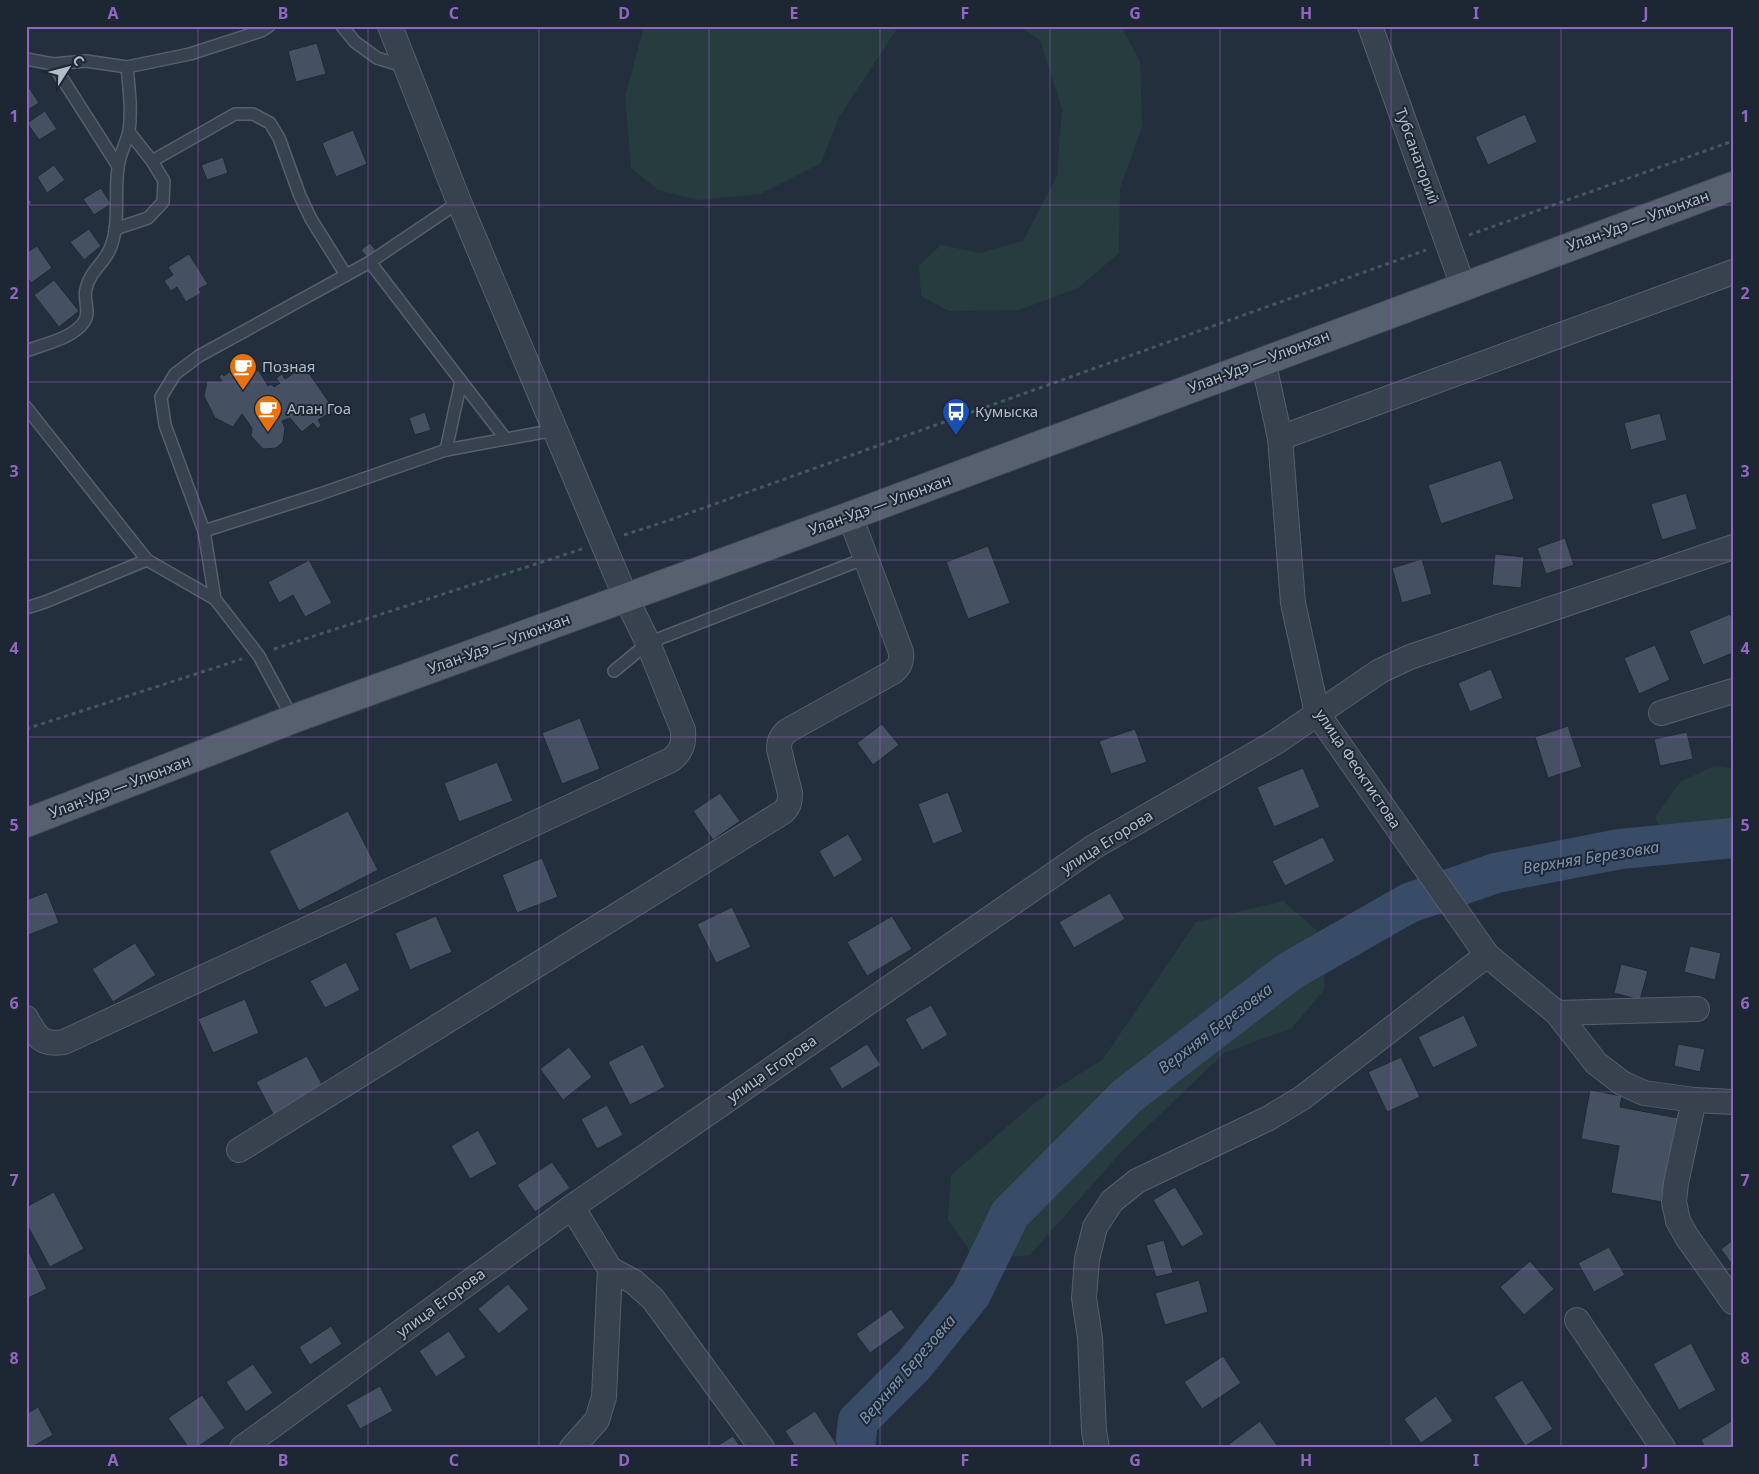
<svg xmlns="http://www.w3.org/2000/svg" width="1759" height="1474" font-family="'Noto Sans',sans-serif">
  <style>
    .green { fill: #263c3f }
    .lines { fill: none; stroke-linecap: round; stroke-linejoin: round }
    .river { stroke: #394c67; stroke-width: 40 }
    .building { fill: #455162; stroke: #1f2835 }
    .lane-casing { stroke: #565f6c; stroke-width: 14 }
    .street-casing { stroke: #565f6c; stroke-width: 26 }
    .primary-casing { stroke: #414a57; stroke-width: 30 }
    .path { stroke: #44595c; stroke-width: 3; stroke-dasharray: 4 4; stroke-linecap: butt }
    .lane { stroke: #38414e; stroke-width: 11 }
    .street { stroke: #38414e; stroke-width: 24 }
    .primary { stroke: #56606e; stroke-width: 28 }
    .grid { fill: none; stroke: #9266c3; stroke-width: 1; stroke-opacity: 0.55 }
    .labels { text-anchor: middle; stroke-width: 4; stroke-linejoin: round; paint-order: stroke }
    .street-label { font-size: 15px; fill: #b4bcc9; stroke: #1d2633 }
    .poi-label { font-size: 15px; fill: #b4bcc9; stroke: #1d2633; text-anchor: start }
    .water-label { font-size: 16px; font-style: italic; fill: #7c92b1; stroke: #1d2633 }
    .neatline { fill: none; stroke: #9266c3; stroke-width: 2 }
    .grid-label { font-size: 16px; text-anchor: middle; font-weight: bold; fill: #9266c3 }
  </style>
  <rect width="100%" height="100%" fill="#242f3e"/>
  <g class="green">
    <path d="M644 26H897L896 30 839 117 821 163 760 194 698 200 658 190 631 168 625 97Z"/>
    <path d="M1019 26H1121L1140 61 1142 127 1120 188 1119 253 1078 288 1019 310 949 311 921 296 919 265 941 245 980 253 1023 241 1057 176 1062 109 1040 40Z"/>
    <path d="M1714 766 1733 768V851L1670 847 1655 818 1680 782Z"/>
    <path d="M1283 901 1326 939 1324 990 1292 1028 1224 1053 1123 1150 1030 1255 976 1260 948 1220 951 1175 1037 1101 1103 1059 1196 922Z"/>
  </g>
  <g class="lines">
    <path class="river" d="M855 1448 858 1421 914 1365 971 1294 1010 1214 1127 1096 1290 971 1409 903 1496 873 1620 849 1733 838"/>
  </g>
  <g class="building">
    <path d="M317 43 326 74 296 82 288 51Z"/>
    <path d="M26 83 39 103 26 111Z"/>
    <path d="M45 111 57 129 39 140 27 123Z"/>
    <path d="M1525 114 1537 142 1488 165 1475 137Z"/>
    <path d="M353 130 367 164 336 177 322 143Z"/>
    <path d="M223 157 228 173 207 180 201 165Z"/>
    <path d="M54 165 65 180 47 193 37 177Z"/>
    <path d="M101 188 111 204 94 215 83 199Z"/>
    <path d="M26 195 32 203 26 207Z"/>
    <path d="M89 229 101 246 84 260 70 242Z"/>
    <path d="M370 243 379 255 370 261 361 250Z"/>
    <path d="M37 246 52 268 31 283 26 276V253Z"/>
    <path d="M189 254 208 284 199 289 201 293 186 302 177 287 171 291 164 281 173 275 168 267Z"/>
    <path d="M54 280 79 311 59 327 34 295Z"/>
    <path d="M237 366 259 371 268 386 271 384 274 387 280 383 276 378 282 374 285 379 304 366 333 408 335 413H330L318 420 321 425 318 429 313 423 302 432 290 418 282 421 285 428 283 442 276 448 263 449 251 436 252 428 242 414 233 427 215 418 204 396 207 381H222L219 377 222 374 224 376Z"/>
    <path d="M425 412 431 430 415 435 409 418Z"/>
    <path d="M1660 413 1667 440 1631 450 1624 423Z"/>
    <path d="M1501 460 1514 499 1441 524 1428 485Z"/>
    <path d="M1686 493 1697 529 1662 540 1651 504Z"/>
    <path d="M1565 538 1574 565 1546 574 1537 548Z"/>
    <path d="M988 546 1010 603 968 619 946 562Z"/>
    <path d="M1495 554 1524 557 1521 588 1492 585Z"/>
    <path d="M1422 559 1432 594 1402 603 1392 568Z"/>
    <path d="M309 560 332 603 305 617 293 595 279 603 268 582Z"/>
    <path d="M1730 614 1733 621V653L1703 665 1689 631Z"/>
    <path d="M1655 645 1670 680 1639 694 1624 658Z"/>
    <path d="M1491 669 1503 698 1470 712 1458 683Z"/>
    <path d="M580 718 600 769 562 784 542 733Z"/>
    <path d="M882 724 899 745 873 765 857 743Z"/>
    <path d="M1568 726 1582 767 1548 778 1535 737Z"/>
    <path d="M1135 729 1147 762 1111 774 1099 741Z"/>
    <path d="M1687 732 1693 759 1660 766 1654 739Z"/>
    <path d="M497 762 513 801 459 822 444 783Z"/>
    <path d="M1303 768 1320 807 1274 827 1257 787Z"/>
    <path d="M948 792 963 832 933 844 918 804Z"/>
    <path d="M720 793 740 821 713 840 693 811Z"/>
    <path d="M348 811 378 870 299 911 269 851Z"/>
    <path d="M848 834 863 860 834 878 819 851Z"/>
    <path d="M1323 837 1335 861 1285 886 1272 861Z"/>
    <path d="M542 858 558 897 517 913 502 875Z"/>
    <path d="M47 892 59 923 26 936V900Z"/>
    <path d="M1110 893 1125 919 1074 948 1059 922Z"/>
    <path d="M732 907 751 947 716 963 697 924Z"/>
    <path d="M436 916 452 952 410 970 395 933Z"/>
    <path d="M892 916 912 949 867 976 847 942Z"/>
    <path d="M135 943 156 975 113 1002 92 969Z"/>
    <path d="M1690 946 1721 953 1715 980 1684 972Z"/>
    <path d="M346 962 360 990 325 1008 310 981Z"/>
    <path d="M1621 964 1648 971 1640 1000 1614 993Z"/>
    <path d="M245 999 259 1033 213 1053 198 1019Z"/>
    <path d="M931 1005 948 1035 922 1050 905 1019Z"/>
    <path d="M1464 1015 1478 1046 1433 1068 1418 1037Z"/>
    <path d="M643 1044 665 1087 630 1105 608 1062Z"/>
    <path d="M867 1044 881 1065 842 1089 829 1068Z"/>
    <path d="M1678 1044 1705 1049 1700 1072 1674 1066Z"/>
    <path d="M569 1047 592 1077 563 1100 540 1069Z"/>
    <path d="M307 1056 325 1090 274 1116 256 1082Z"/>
    <path d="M1401 1057 1420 1097 1387 1112 1368 1072Z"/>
    <path d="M1590 1090 1622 1096 1620 1107 1678 1118 1662 1202 1611 1193 1619 1146 1581 1139Z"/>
    <path d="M607 1105 623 1135 597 1149 581 1119Z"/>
    <path d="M478 1130 497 1164 470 1179 451 1146Z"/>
    <path d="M552 1162 570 1188 535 1212 517 1185Z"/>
    <path d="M1175 1187 1204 1234 1182 1247 1153 1200Z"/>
    <path d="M54 1192 84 1249 50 1267 26 1223V1207Z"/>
    <path d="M1164 1240 1173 1273 1156 1277 1146 1245Z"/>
    <path d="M1733 1240V1266L1721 1249Z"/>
    <path d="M1609 1247 1625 1275 1594 1292 1578 1263Z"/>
    <path d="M28 1250 47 1289 26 1299V1251Z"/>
    <path d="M1530 1261 1554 1289 1524 1315 1500 1287Z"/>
    <path d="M1199 1280 1208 1312 1165 1325 1155 1293Z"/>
    <path d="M508 1284 529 1309 499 1334 478 1309Z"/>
    <path d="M891 1309 905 1328 870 1353 856 1334Z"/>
    <path d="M331 1326 342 1344 310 1365 299 1347Z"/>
    <path d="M449 1331 466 1357 436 1377 419 1351Z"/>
    <path d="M1691 1343 1716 1390 1679 1410 1653 1364Z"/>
    <path d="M1223 1356 1241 1383 1202 1409 1184 1382Z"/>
    <path d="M253 1364 273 1393 246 1412 226 1382Z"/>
    <path d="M1522 1380 1553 1429 1525 1446 1494 1397Z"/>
    <path d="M380 1386 393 1411 360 1429 346 1405Z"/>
    <path d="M202 1395 225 1428 196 1448H189L168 1418Z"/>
    <path d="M1436 1396 1453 1421 1421 1443 1404 1419Z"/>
    <path d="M38 1407 53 1435 30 1448H26V1414Z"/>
    <path d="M815 1411 837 1445 833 1448H796L785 1431Z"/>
    <path d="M1733 1420V1448H1705L1701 1440Z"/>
    <path d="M1260 1421 1279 1448H1224Z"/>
    <path d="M733 1436 741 1448H714Z"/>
  </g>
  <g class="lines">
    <defs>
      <g id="lane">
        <path d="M342 26 355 42 377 58 406 67"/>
        <path d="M26 59 53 64 86 61 127 67 190 54 261 31 269 26"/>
        <path d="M53 64 118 166"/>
        <path d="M152 161 235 114H253L270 123 279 138 300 196 311 219 346 275"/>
        <path d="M115 229 148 218 163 202 164 181 152 161 129 132"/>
        <path d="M26 351C44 344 72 339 84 322 91 312 83 300 86 289 89 273 102 265 109 251 121 226 114 194 118 168 119 155 126 144 129 131 132 110 129 88 127 67"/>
        <path d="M461 381 505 438"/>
        <path d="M26 407 147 560 215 599"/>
        <path d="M446 450 555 430"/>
        <path d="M204 531 320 494 446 450 461 381 370 262 459 202"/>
        <path d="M26 608 45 602 147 560"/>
        <path d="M614 671 648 643 866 558"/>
        <path d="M293 719 259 656 215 599 204 531 165 425 161 397 175 374 199 356 370 262"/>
      </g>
      <g id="street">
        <path d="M1370 26 1463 286"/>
        <path d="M1263 360 1280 438 1733 272"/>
        <path d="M1280 438 1293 603 1317 713 1487 955 1557 1013 1697 1009"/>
        <path d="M1661 713 1733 691"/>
        <path d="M1557 1013 1596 1063 1622 1083 1644 1093 1694 1100 1733 1102"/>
        <path d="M26 1018C36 1036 41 1046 64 1042L671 760C682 751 684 744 683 730L648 643 626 598 459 202 390 26"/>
        <path d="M1694 1100 1676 1183 1674 1202 1678 1221 1687 1237 1733 1302"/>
        <path d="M239 1150 783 812C789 806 790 802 790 793L779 749C779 741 781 737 787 731L893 672C900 666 902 661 901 652L850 516"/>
        <path d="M610 1269 634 1282 653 1299 762 1448"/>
        <path d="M1577 1320 1663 1448"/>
        <path d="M242 1448 572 1207 1095 846 1276 742 1380 671 1410 657 1733 547"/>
        <path d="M572 1448 597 1420 604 1397 610 1269 572 1207"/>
        <path d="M1097 1448 1094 1431 1090 1338 1084 1298 1087 1259 1095 1227 1112 1201 1137 1181 1269 1118 1302 1098 1487 955"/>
      </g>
      <path id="primary" d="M26 823 293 719 850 516 1733 186"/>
    </defs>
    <use href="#lane" class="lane-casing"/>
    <use href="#street" class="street-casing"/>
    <use href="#primary" class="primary-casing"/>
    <g class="path">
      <path d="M1469 235 1733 141"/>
      <path d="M624 535 667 521 1426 250"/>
      <path d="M274 649 582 549"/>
      <path d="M26 729 242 659"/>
    </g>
    <use href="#lane" class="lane"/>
    <use href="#street" class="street"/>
    <use href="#primary" class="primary"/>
  </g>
  <path class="grid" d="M198 26V1448M368 26V1448M539 26V1448M709 26V1448M880 26V1448M1050 26V1448M1220 26V1448M1391 26V1448M1561 26V1448M26 205H1733M26 382H1733M26 560H1733M26 737H1733M26 914H1733M26 1092H1733M26 1269H1733"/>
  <defs>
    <symbol id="cafe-pin" viewBox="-11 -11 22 30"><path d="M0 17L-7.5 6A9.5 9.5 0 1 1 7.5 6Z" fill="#e8710a" stroke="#1d2633"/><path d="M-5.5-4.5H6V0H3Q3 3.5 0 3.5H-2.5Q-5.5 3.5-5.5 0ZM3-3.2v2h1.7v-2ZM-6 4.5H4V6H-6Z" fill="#fff"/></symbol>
    <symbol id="bus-pin" viewBox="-11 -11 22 30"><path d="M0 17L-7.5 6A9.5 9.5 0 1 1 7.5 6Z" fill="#1a4fb4" stroke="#1d2633"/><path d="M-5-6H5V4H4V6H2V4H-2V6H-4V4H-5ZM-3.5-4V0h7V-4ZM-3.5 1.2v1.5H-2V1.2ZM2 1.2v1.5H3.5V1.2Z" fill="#fff"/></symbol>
  </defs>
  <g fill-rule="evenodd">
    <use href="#cafe-pin" x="227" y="351" width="32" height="43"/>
    <use href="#cafe-pin" x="252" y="393" width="32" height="43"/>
    <use href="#bus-pin" x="940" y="396" width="32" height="43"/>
  </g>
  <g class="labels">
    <g class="street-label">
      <text transform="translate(1417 156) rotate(70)" y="5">Тубсанаторий</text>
      <text transform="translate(1638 221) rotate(-20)" y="5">Улан-Удэ — Улюнхан</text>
      <text transform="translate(1259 362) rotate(-21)" y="5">Улан-Удэ — Улюнхан</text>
      <text transform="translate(880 505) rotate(-20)" y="5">Улан-Удэ — Улюнхан</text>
      <text transform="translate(499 644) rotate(-20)" y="5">Улан-Удэ — Улюнхан</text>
      <text transform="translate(1358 769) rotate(56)" y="5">улица Феоктистова</text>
      <text transform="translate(120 787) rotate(-21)" y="5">Улан-Удэ — Улюнхан</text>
      <text transform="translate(1107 842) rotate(-32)" y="5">улица Егорова</text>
      <text transform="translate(772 1069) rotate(-35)" y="5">улица Егорова</text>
      <text transform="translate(441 1303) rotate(-36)" y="5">улица Егорова</text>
    </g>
    <g class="poi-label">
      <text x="262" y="372">Позная</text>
      <text x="287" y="414">Алан Гоа</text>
      <text x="975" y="417">Кумыска</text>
    </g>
    <g class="water-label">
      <text transform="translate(1591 857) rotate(-9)" y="6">Верхняя Березовка</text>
      <text transform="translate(1215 1028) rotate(-37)" y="6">Верхняя Березовка</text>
      <text transform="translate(907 1369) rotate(-49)" y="6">Верхняя Березовка</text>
    </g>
  </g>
  <rect width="1759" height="1474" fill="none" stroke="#1d2633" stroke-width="55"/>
  <g transform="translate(68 68) rotate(54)" stroke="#1d2633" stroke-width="4" paint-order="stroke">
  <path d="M0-4L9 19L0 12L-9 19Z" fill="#b4bcc9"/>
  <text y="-8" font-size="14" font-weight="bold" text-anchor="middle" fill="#b4bcc9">С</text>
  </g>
  <rect x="28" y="28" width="1704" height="1418" class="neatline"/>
  <g class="grid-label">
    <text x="113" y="19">A</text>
    <text x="283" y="19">B</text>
    <text x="454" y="19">C</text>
    <text x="624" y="19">D</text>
    <text x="794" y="19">E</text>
    <text x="965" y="19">F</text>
    <text x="1135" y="19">G</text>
    <text x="1306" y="19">H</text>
    <text x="1476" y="19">I</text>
    <text x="1646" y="19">J</text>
    <text x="14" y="122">1</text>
    <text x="1745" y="122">1</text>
    <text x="14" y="299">2</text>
    <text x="1745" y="299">2</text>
    <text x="14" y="477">3</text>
    <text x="1745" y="477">3</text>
    <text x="14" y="654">4</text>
    <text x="1745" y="654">4</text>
    <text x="14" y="831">5</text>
    <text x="1745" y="831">5</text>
    <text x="14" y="1009">6</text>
    <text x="1745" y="1009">6</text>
    <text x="14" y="1186">7</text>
    <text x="1745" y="1186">7</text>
    <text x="14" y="1364">8</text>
    <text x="1745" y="1364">8</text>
    <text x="113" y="1466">A</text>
    <text x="283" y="1466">B</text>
    <text x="454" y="1466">C</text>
    <text x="624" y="1466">D</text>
    <text x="794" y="1466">E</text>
    <text x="965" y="1466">F</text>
    <text x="1135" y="1466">G</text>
    <text x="1306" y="1466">H</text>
    <text x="1476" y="1466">I</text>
    <text x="1646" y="1466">J</text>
  </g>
</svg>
